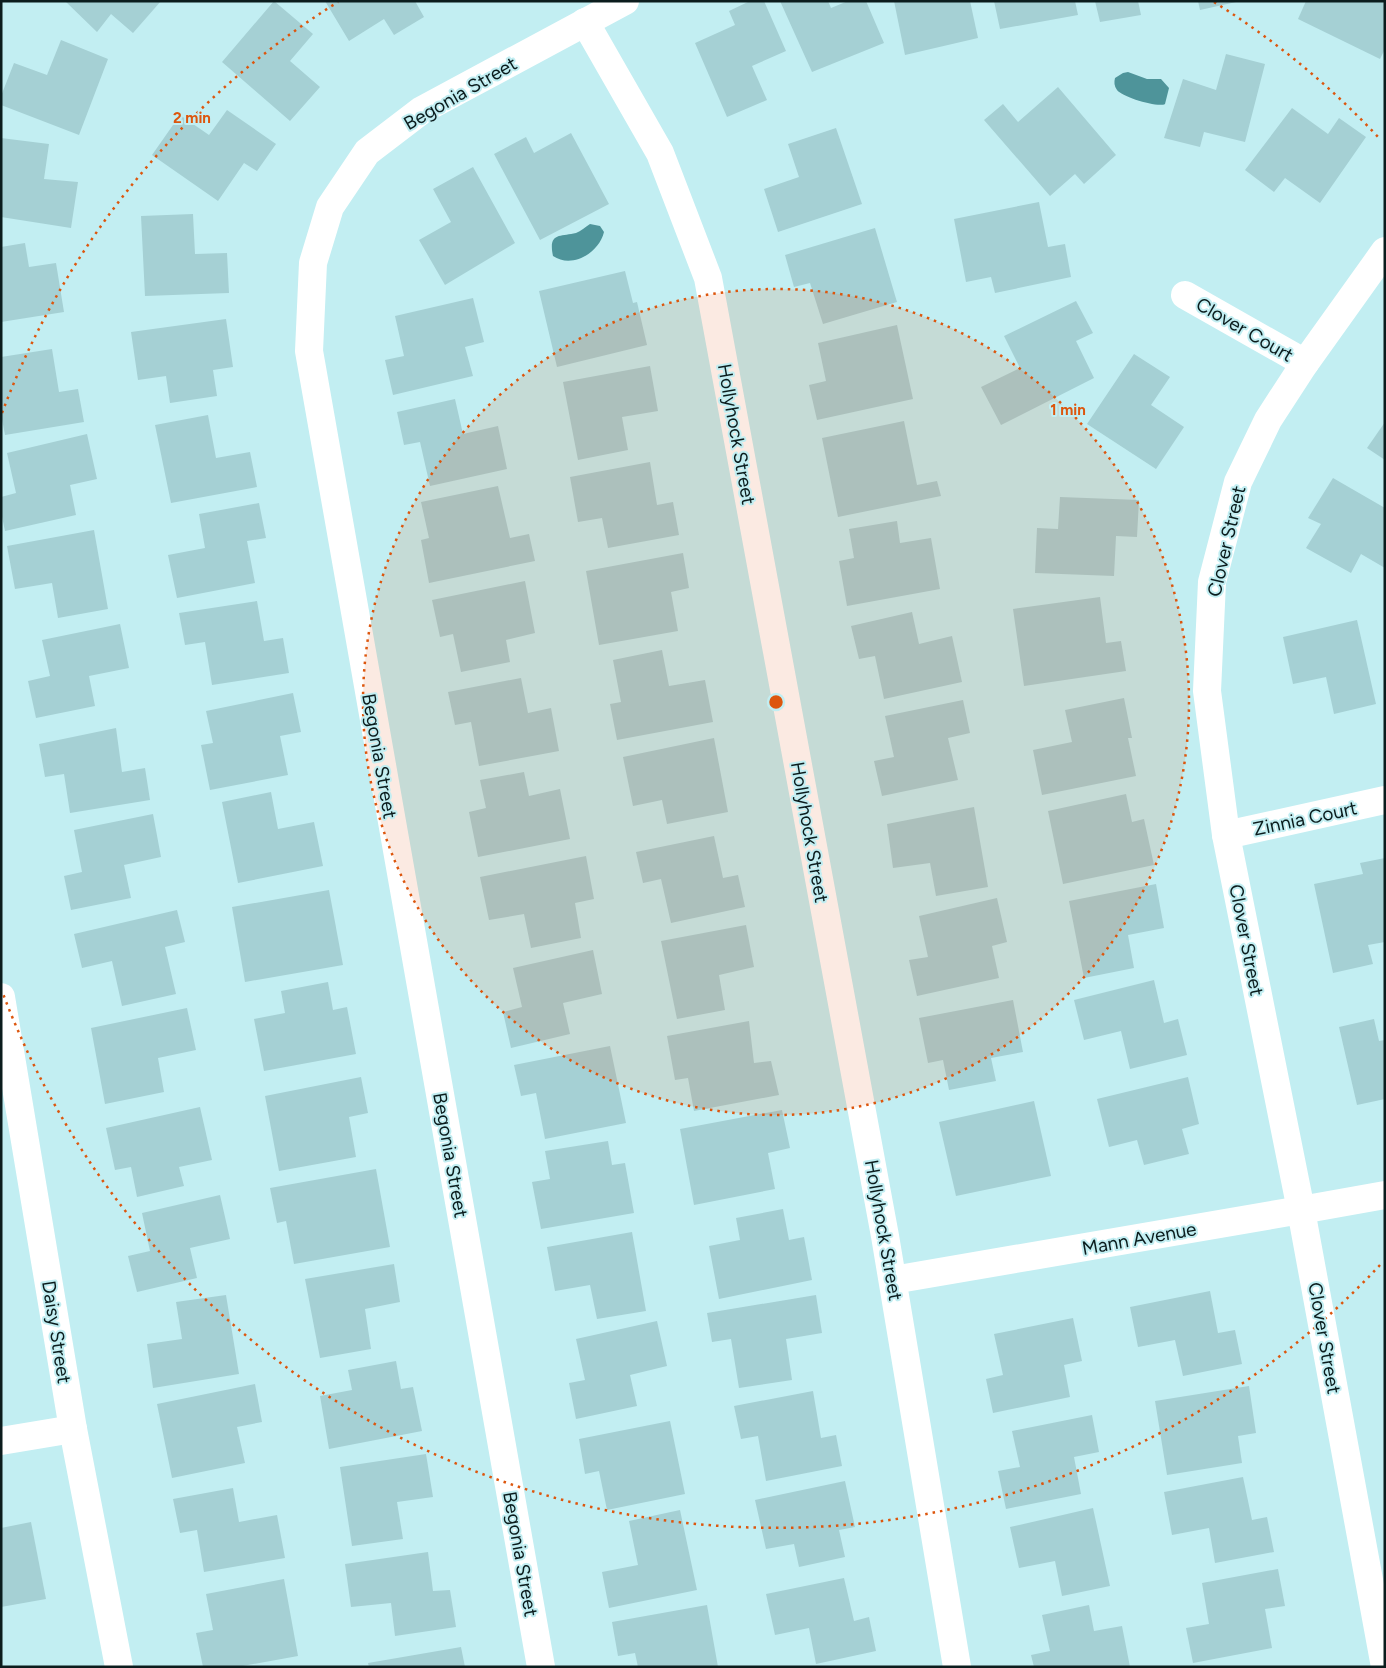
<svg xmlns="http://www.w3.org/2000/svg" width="1386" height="1668" font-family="Figtree,sans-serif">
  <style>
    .water { fill: #4e949a }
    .building { fill: #a5d0d4 }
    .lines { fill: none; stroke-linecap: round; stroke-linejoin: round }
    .street { stroke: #fff; stroke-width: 28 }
    .secondary { stroke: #fff; stroke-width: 28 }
    .ring { fill: none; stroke: #dd560d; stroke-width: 2.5; stroke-dasharray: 2.5 5 }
    .labels { text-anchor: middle; stroke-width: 4; stroke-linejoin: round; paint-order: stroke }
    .street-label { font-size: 19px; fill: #0b1c1d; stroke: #c2eef2 }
    .centre { fill: #dd560d; stroke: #c2eef2; stroke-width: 2.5 }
    .ring-label { font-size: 15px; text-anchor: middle; font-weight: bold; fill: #dd560d; stroke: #c2eef2; stroke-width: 4; stroke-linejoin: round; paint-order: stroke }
  </style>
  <rect width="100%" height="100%" fill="#c2eef2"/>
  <g class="water">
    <path d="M1128 72 1147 79H1161L1169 88 1165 104C1158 108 1122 97 1117 90 1114 86 1114 82 1115 78L1123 73Z"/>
    <path d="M590 224 600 226 604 232C599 253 572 269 553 256 548 232 560 237 576 233 581 231 585 227 590 224Z"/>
  </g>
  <g class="building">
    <path d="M65 1H161L133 33 111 14 97 32Z"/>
    <path d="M274 1 313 34 290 61 320 87 290 121 222 62Z"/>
    <path d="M325 1H415L424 17 394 35 384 19 349 41Z"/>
    <path d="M750 1H764L786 51 752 66 767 100 727 117 695 43 735 25 729 11Z"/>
    <path d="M780 1H828L831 8 848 1H866L884 43 812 72Z"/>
    <path d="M894 1H970L978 38 905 55Z"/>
    <path d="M994 1H1075L1078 15 1000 29Z"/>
    <path d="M1095 1H1138L1141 15 1100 22Z"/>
    <path d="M1198 1H1236V2L1200 10Z"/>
    <path d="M1306 1H1385V49L1380 59 1298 19Z"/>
    <path d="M61 40 108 59 79 135 1 105V96L14 63 47 75Z"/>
    <path d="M1226 54 1265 64 1245 142 1204 132 1200 147 1164 138 1183 79 1216 90Z"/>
    <path d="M1058 87 1116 155 1084 184 1075 174 1050 196 984 120 1003 104 1018 122Z"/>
    <path d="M1292 108 1328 134 1339 118 1366 137 1320 203 1285 178 1274 192 1245 170Z"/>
    <path d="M227 110 276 144 257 171 244 163 218 201 152 155 180 115 209 135Z"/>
    <path d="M836 128 862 204 778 232 764 189 799 177 788 144Z"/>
    <path d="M571 133 609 204 540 240 494 154 526 137 534 153Z"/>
    <path d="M1 138 49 144 44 179 78 182 71 228 1 217Z"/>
    <path d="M473 167 515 243 445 285 419 240 451 222 433 189Z"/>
    <path d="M1039 202 1048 247 1065 244 1071 277 995 293 991 277 966 282 954 219Z"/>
    <path d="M193 214 195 254 227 253 229 293 145 296 141 216Z"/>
    <path d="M875 228 897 302 823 324 810 283 794 287 785 255Z"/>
    <path d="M25 243 29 267 56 263 64 312 1 322V247Z"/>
    <path d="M625 271 633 303 637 302 647 345 557 367 539 291Z"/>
    <path d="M473 298 484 342 465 347 473 376 393 395 385 360 404 356 395 316Z"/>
    <path d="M1076 301 1093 333 1076 341 1094 378 1001 425 981 387 1020 368 1004 336Z"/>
    <path d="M226 319 233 367 213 370 217 396 170 403 166 376 138 380 131 332Z"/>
    <path d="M897 325 913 399 817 420 809 385 826 381 818 343Z"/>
    <path d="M52 349 59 392 78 389 84 422 5 435 1 414V357Z"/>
    <path d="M1134 354 1170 377 1151 405 1184 427 1156 469 1087 424Z"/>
    <path d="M650 366 658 411 622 417 628 450 578 460 563 382Z"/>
    <path d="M455 399 463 434 498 426 507 469 430 486 420 442 404 445 397 412Z"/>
    <path d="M208 415 216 458 250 452 257 487 171 503 155 425Z"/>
    <path d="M904 421 917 485 937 481 941 496 838 517 822 438Z"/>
    <path d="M1385 422V460L1367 448Z"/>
    <path d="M87 434 97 479 70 485 76 515 5 531 1 512V497L16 493 7 453Z"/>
    <path d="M650 462 657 505 673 502 679 535 608 548 602 518 578 522 570 477Z"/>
    <path d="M1333 478 1385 508V568L1361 554 1351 573 1306 548 1321 524 1308 518Z"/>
    <path d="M498 486 510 538 529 534 535 561 429 583 421 540 429 538 421 502Z"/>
    <path d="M1060 497 1139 500 1137 537 1116 536 1114 576 1035 573 1037 528 1058 529Z"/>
    <path d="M259 503 266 538 247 541 255 583 177 598 168 555 205 548 199 514Z"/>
    <path d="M897 521 900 543 931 538 940 589 847 606 839 561 854 558 849 529Z"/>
    <path d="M94 530 108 609 58 618 52 583 15 589 7 546Z"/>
    <path d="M683 553 689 588 671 592 678 631 599 645 586 571Z"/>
    <path d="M525 581 535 633 506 640 510 662 461 672 453 634 440 637 432 600Z"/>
    <path d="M1100 597 1106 643 1121 641 1126 671 1024 686 1013 609Z"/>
    <path d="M257 601 264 641 283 638 289 673 212 685 205 642 185 645 179 613Z"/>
    <path d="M912 612 919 644 952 636 962 682 884 699 875 656 859 659 851 626Z"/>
    <path d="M1357 620 1376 704 1334 714 1326 677 1293 684 1283 637Z"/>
    <path d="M120 624 129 668 89 676 95 706 36 718 28 681 50 676 42 640Z"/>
    <path d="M662 650 669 686 705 680 713 722 617 740 610 704 621 702 613 660Z"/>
    <path d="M521 678 528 713 551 708 559 751 479 766 471 722 455 725 448 692Z"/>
    <path d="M293 693 301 732 280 736 288 775 210 790 201 745 213 743 206 711Z"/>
    <path d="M1124 698 1132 738H1128L1136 776 1042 795 1033 750 1072 742 1065 710Z"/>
    <path d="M963 700 970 733 948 738 958 780 882 796 874 761 894 757 885 716Z"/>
    <path d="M116 728 122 772 145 768 150 800 70 813 64 774 45 777 39 744Z"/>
    <path d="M714 738 728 812 667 824 662 800 633 806 623 757Z"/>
    <path d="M524 772 529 796 560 789 570 839 478 857 469 812 486 808 480 780Z"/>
    <path d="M271 792 278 829 314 822 323 866 238 883 222 802Z"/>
    <path d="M1126 794 1132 822 1144 819 1154 865 1063 884 1048 811Z"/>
    <path d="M974 807 988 887 936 896 930 863 893 868 887 824Z"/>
    <path d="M153 814 161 857 124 865 131 898 71 910 64 876 82 872 74 830Z"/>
    <path d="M714 836 723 878 738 875 745 907 671 923 661 879 643 883 636 852Z"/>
    <path d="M586 856 594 899 575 903 581 938 531 948 524 914 489 920 480 877Z"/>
    <path d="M1385 858V942L1368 945 1373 964 1333 973 1314 884 1363 874 1360 863Z"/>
    <path d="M1156 884 1164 928 1128 935 1134 968 1084 978 1069 901Z"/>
    <path d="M329 890 343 965 245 982 232 907Z"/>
    <path d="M997 898 1007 942 992 946 999 978 917 996 909 960 928 957 919 916Z"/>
    <path d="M177 910 185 942 165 947 176 994 122 1006 112 961 82 968 74 934Z"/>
    <path d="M746 925 754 967 719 975 725 1010 677 1019 661 941Z"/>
    <path d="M593 950 602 994 563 1003 570 1034 511 1048 503 1012 522 1007 513 968Z"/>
    <path d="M1154 980 1164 1023 1178 1019 1187 1055 1130 1069 1121 1031 1084 1040 1074 1000Z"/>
    <path d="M328 982 333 1010 347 1007 356 1054 264 1071 254 1019 285 1013 281 991Z"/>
    <path d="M1013 1000 1023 1052 991 1058 996 1081 949 1090 943 1060 928 1063 919 1018Z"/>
    <path d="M187 1008 196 1050 158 1058 164 1092 105 1104 91 1028Z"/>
    <path d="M1374 1019 1379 1041 1385 1040V1099L1357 1105 1339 1027Z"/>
    <path d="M749 1021 754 1063 771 1061 779 1095 694 1111 688 1078 675 1080 667 1036Z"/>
    <path d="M610 1046 626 1123 545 1139 536 1093 521 1096 514 1065Z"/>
    <path d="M361 1077 368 1113 349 1117 356 1157 279 1171 265 1096Z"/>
    <path d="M1188 1077 1199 1124 1182 1129 1189 1154 1144 1165 1137 1140 1109 1147 1097 1099Z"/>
    <path d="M1034 1101 1051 1176 956 1196 939 1122Z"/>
    <path d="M200 1107 212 1160 179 1167 184 1186 137 1197 131 1167 115 1170 106 1128Z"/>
    <path d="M782 1110 790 1148 768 1153 775 1189 694 1205 680 1129Z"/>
    <path d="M608 1141 612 1165 625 1163 634 1213 541 1229 532 1182 550 1179 545 1151Z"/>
    <path d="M376 1169 390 1247 294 1264 286 1221 277 1223 270 1188Z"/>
    <path d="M220 1195 230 1239 190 1248 197 1278 137 1292 128 1256 150 1251 142 1213Z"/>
    <path d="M783 1209 789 1240 804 1237 812 1280 719 1299 709 1246 740 1240 736 1218Z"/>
    <path d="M632 1232 646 1311 597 1319 590 1285 555 1291 547 1247Z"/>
    <path d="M394 1264 400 1302 365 1309 371 1349 320 1358 305 1279Z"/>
    <path d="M1210 1291 1218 1333 1235 1330 1242 1364 1183 1376 1175 1340 1138 1347 1130 1307Z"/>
    <path d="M226 1295 239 1374 153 1388 147 1344 182 1339 176 1302Z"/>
    <path d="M816 1295 822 1333 786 1339 792 1380 739 1388 731 1339 712 1342 707 1313Z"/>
    <path d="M1073 1318 1082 1361 1064 1365 1070 1397 993 1413 986 1379 1003 1375 994 1334Z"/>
    <path d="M657 1321 667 1366 630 1375 637 1406 576 1419 569 1383 585 1380 576 1339Z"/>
    <path d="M396 1361 401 1389 413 1387 422 1431 329 1449 320 1396 352 1390 348 1370Z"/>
    <path d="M255 1384 262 1422 237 1427 245 1463 172 1478 157 1404Z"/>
    <path d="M1249 1386 1256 1433 1238 1436 1242 1463 1167 1475 1155 1401Z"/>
    <path d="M813 1391 821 1438 836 1435 842 1466 766 1481 758 1436 741 1439 734 1406Z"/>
    <path d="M1092 1415 1099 1452 1074 1457 1081 1494 1006 1509 998 1471 1020 1467 1012 1431Z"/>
    <path d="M670 1421 685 1494 607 1510 599 1471 585 1474 579 1439Z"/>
    <path d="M426 1454 433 1497 397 1502 403 1539 352 1546 340 1467Z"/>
    <path d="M1243 1477 1252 1520 1267 1517 1274 1552 1215 1563 1209 1528 1172 1535 1164 1492Z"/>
    <path d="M845 1481 855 1527 839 1530 845 1557 799 1567 794 1544 766 1549 755 1500Z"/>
    <path d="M233 1488 239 1522 277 1515 285 1558 204 1572 197 1530 180 1533 173 1499Z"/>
    <path d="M1093 1508 1110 1586 1062 1596 1055 1561 1019 1568 1010 1527Z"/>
    <path d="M680 1510 697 1590 609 1608 602 1572 638 1565 629 1521Z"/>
    <path d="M31 1522 46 1599 1 1607V1528Z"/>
    <path d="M428 1552 433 1591 450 1590 456 1627 395 1636 391 1603 351 1607 345 1564Z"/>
    <path d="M1278 1569 1285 1606 1265 1609 1272 1648 1193 1663 1186 1628 1209 1624 1202 1583Z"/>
    <path d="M844 1578 854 1621 869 1617 876 1651 816 1664 809 1628 775 1635 766 1594Z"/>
    <path d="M284 1579 298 1656 237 1667H203L196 1633 213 1630 206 1594Z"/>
    <path d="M707 1605 718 1667H638L635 1653 618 1656 612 1622Z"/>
    <path d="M1089 1605 1094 1631 1122 1626 1130 1667H1034L1031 1655 1050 1651 1042 1615Z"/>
    <path d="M461 1647 465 1667H369L368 1663Z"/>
  </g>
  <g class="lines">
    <g class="street">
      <path d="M585 22 660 153 708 278 885 1236 957 1667"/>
      <path d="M1185 295 1305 363"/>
      <path d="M1226 835 1385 800"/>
      <path d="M1 997 73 1429 119 1667"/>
      <path d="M893 1280 1301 1210 1385 1667"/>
      <path d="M1 1441 73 1429"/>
      <path d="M541 1667 309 351 313 263 330 207 367 152 422 110 625 1"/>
    </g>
    <path class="secondary" d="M1385 251 1305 363 1268 420 1238 482 1212 582 1207 691 1226 835 1301 1210 1385 1195"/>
  </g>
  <circle cx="776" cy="702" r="413" fill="#dd560d" fill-opacity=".12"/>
  <g class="ring">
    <circle cx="776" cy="702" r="413"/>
    <path d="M1380 1265A826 826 0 0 1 2 991M2 413A826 826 0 0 1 338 2M1214 2A826 826 0 0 1 1380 139"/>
  </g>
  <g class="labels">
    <g class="street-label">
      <text transform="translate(460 93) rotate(-30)" y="7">Begonia Street</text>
      <text transform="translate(1245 329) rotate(30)" y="7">Clover Court</text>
      <text transform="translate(737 434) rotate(80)" y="7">Hollyhock Street</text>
      <text transform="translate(1226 541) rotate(-77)" y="7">Clover Street</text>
      <text transform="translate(380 756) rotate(80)" y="7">Begonia Street</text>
      <text transform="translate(1305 818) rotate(-12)" y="7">Zinnia Court</text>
      <text transform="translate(810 832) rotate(80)" y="7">Hollyhock Street</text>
      <text transform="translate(1247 940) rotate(79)" y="7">Clover Street</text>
      <text transform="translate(451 1155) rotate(80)" y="7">Begonia Street</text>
      <text transform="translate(884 1230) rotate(80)" y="7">Hollyhock Street</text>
      <text transform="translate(1139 1238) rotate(-10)" y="7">Mann Avenue</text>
      <text transform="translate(57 1332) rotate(81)" y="7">Daisy Street</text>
      <text transform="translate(1325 1338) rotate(80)" y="7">Clover Street</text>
      <text transform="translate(521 1554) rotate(80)" y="7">Begonia Street</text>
    </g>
  </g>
  <circle cx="776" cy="702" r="8" class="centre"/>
  <g class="ring-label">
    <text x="192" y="123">2 min</text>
    <text x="1068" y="415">1 min</text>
  </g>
  <rect width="1386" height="1668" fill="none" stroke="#0b1c1d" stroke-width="5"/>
</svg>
